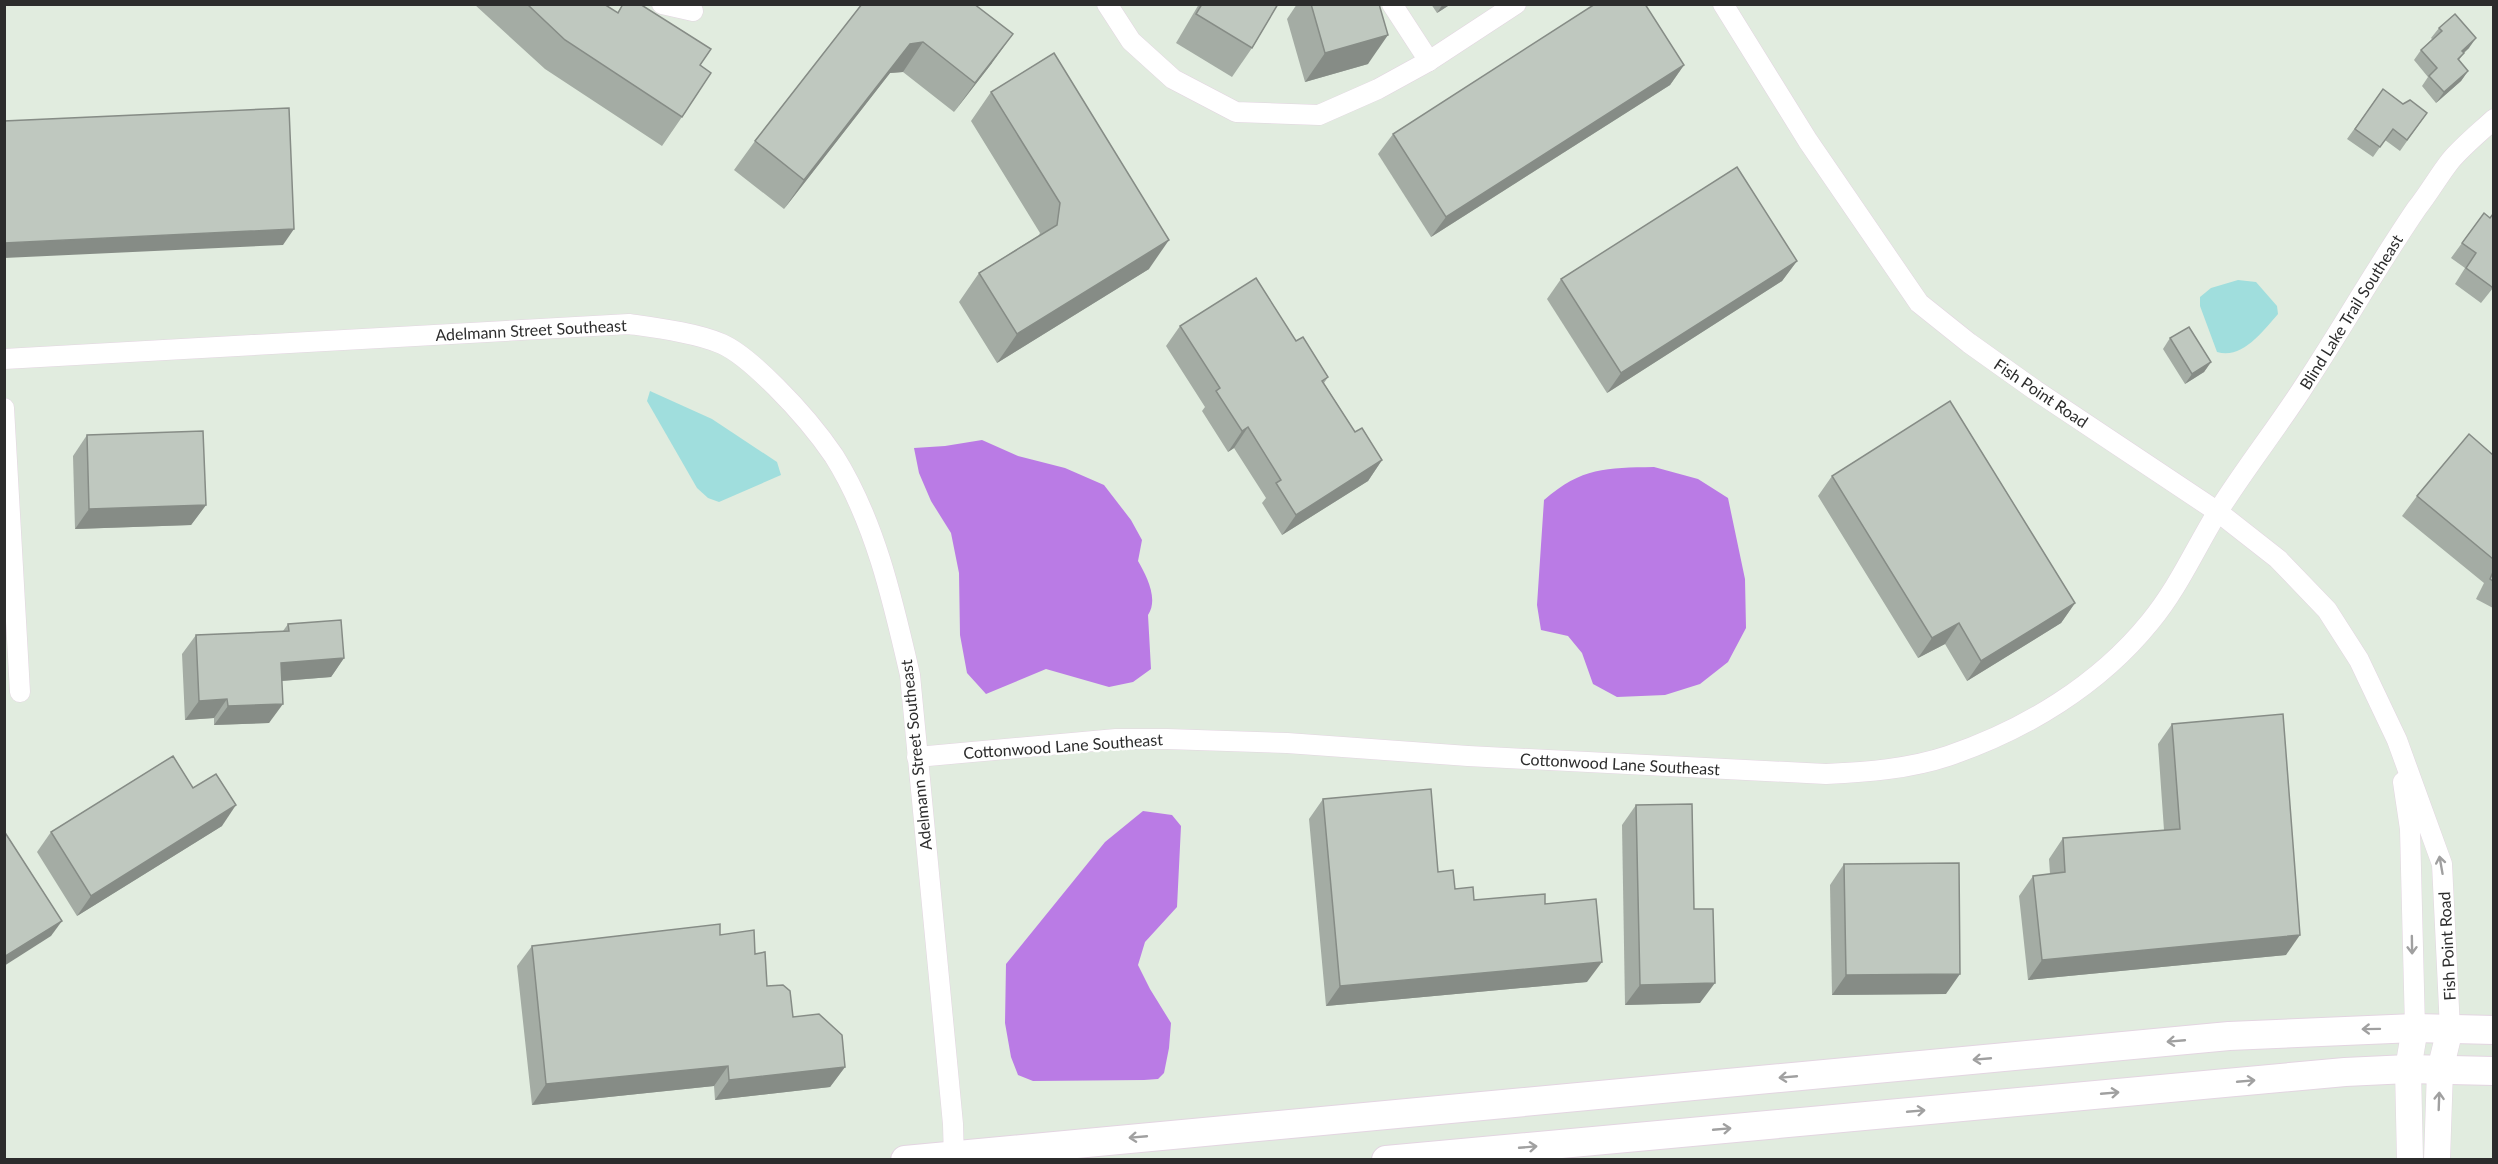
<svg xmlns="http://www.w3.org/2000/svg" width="2498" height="1164" font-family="Lato,sans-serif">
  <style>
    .green { fill: #a0dedd }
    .water { fill: #ba7be5 }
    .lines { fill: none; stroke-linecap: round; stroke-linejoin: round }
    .minor-casing { stroke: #e3d5e1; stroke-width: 21 }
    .tertiary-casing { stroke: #e3d5e1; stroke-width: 27 }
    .secondary-casing { stroke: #e3d5e1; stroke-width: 30 }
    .minor { stroke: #fff; stroke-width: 20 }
    .tertiary { stroke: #fff; stroke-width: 26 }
    .secondary { stroke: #fff; stroke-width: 28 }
    .wall { fill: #a4aca4 }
    .shaded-wall { fill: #868c86 }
    .building { fill: #bfc8bf; stroke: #868c86; stroke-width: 1.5 }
    .oneway { stroke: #a0a0a0 }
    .labels { text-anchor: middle; stroke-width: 5; stroke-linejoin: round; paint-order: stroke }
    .street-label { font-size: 16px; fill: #2c2c2c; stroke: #fff }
  </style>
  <rect width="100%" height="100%" fill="#e1ecdf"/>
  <g class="green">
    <path d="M2238 280 2256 282 2277 306 2278 314C2263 331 2242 360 2217 352L2200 306V297L2211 288Z"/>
    <path d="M650 391 712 419 777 462 781 475 719 502 708 498 697 488 647 401Z"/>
  </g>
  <g class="water">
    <path d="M982 440 1018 456 1065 468 1104 485 1131 520 1142 540 1138 561C1146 575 1159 599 1148 615L1151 669 1133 682 1109 687 1046 669 986 694 967 673 960 635 959 573 951 533 931 501 919 473 914 448 945 446Z"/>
    <path d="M1654 467 1698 479 1728 498 1745 579 1746 628 1728 662 1700 684 1665 695 1617 697 1593 684 1582 653 1568 636 1541 630 1537 605 1544 500C1582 467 1606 468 1654 467Z"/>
    <path d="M1143 811 1172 815 1181 826 1177 907 1145 942 1138 965 1150 989 1171 1023 1169 1048 1164 1073 1158 1079 1144 1080 1033 1081 1018 1075 1011 1057 1005 1023 1006 964 1105 842Z"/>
  </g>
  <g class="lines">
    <defs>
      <g id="minor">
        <path d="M662 4 693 11"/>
        <path d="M1107 4 1131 41 1173 79 1236 112 1319 115 1378 89 1429 61 1516 4"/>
        <path d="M1392 4 1429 61"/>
        <path d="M1723 4 1808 141 1919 303 1969 343 2035 390 2218 512 2278 559 2327 610 2359 660 2397 740 2442 864 2450 1029"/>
        <path d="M4 359 629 324C657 328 697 333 722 344 740 352 762 373 776 387 797 408 817 431 834 456 875 521 893 601 910 675L953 1124 954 1160"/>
        <path d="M4 408 20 692"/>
        <path d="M917 757 1116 739H1167L1287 743 1468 756 1826 774C1867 772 1909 769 1948 756 2025 730 2099 685 2150 622 2178 588 2195 549 2217 513 2245 468 2278 427 2306 383 2344 325 2378 265 2417 208 2429 193 2439 175 2451 160 2464 145 2480 132 2494 119"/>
        <path d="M2403 782 2410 829 2415 1028"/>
      </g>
      <g id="tertiary">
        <path d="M2410 1160 2408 1069 2415 1028"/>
        <path d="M2437 1160 2440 1070 2450 1029"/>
      </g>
      <g id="secondary">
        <path d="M905 1160 2229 1036 2415 1028 2494 1030"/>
        <path d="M1386 1160 2345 1072 2408 1069 2494 1071"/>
      </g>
    </defs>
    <use href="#minor" class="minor-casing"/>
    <use href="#tertiary" class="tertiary-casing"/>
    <use href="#secondary" class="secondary-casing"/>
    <use href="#minor" class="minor"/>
    <use href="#tertiary" class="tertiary"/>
    <use href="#secondary" class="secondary"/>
  </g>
  <g class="wall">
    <path d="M474 4H604L617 13 623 4 700 65 682 117 662 146 545 69Z"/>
    <path d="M862 4 992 63 954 112 903 72 890 73 784 209 734 170 755 141Z"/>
    <path d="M1199 4H1278L1252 48 1232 77 1176 43Z"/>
    <path d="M1297 4H1379L1368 64 1305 82 1287 19Z"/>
    <path d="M1431 4H1451L1437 13Z"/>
    <path d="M2439 28 2469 48 2464 53 2459 60 2468 71 2461 81 2436 103 2422 86 2428 77 2414 60 2421 50 2432 39 2431 38Z"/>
    <path d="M1684 65 1670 85 1431 237 1378 154 1393 134Z"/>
    <path d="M2383 89 2403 104 2427 113 2400 151 2385 140 2373 157 2347 139Z"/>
    <path d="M991 92 1149 269 997 363 959 302 979 273 1039 235 1040 233 971 121Z"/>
    <path d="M2484 213 2493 288 2481 303 2455 284 2465 268 2451 258Z"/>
    <path d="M1797 261 1782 281 1607 393 1547 299 1561 279Z"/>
    <path d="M1180 326 1296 341 1328 377 1324 383 1355 432 1382 460 1368 481 1282 535 1262 503 1266 498 1234 448 1228 452 1202 411 1205 407 1166 346Z"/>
    <path d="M2170 338 2211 362 2204 372 2185 384 2163 349Z"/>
    <path d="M87 435 206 505 191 525 75 529 73 456Z"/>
    <path d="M2493 455V608L2476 599 2484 583 2402 516 2417 496Z"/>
    <path d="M1832 476 2075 603 2061 623 1967 681 1945 644 1918 658 1818 496Z"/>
    <path d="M288 624 344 658 331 677 282 681 269 723 214 725V718L185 720 182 654 196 635 283 631Z"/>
    <path d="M2172 724 2286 955 2028 980 2019 896 2033 876 2050 874 2049 859 2063 838 2164 830 2158 744Z"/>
    <path d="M193 788 222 826 77 916 37 852 51 832Z"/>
    <path d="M1323 799 1438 872 1455 889 1474 900 1545 904 1587 982 1326 1006 1309 819Z"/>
    <path d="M1636 805 1694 909 1700 1003 1625 1005 1622 825Z"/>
    <path d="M1844 864 1946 994 1832 995 1830 885Z"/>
    <path d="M720 935 755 954 767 986 793 1017 845 1067 830 1087 715 1100 714 1086 532 1105 517 966 532 946Z"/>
  </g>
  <g class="shaded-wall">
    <path d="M1443 4H1451L1437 13Z"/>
    <path d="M1013 34 992 63 954 112 975 83Z"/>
    <path d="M1388 35 1368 64 1305 82 1325 53Z"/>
    <path d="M2476 38 2469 48 2454 61 2462 51Z"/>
    <path d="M923 42 903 72 890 73 784 209 804 180 910 44Z"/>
    <path d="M1684 65 1670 85 1431 237 1446 217Z"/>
    <path d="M2468 71 2461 81 2436 103 2444 92Z"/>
    <path d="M294 229 283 245 4 258V243Z"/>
    <path d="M1169 240 1149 269 997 363 1017 334Z"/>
    <path d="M1797 261 1782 281 1607 393 1621 373Z"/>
    <path d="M2211 362 2204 372 2185 384 2192 374Z"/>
    <path d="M1248 427 1234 448 1228 452 1242 431Z"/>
    <path d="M1382 460 1368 481 1282 535 1296 515Z"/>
    <path d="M206 505 191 525 75 529 89 509Z"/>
    <path d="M2075 603 2061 623 1967 681 1981 661Z"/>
    <path d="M1959 623 1945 644 1918 658 1932 638Z"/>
    <path d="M344 658 331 677 267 682 281 663Z"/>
    <path d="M227 699 214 718 185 720 199 701Z"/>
    <path d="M283 704 269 723 214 725 228 706Z"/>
    <path d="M236 805 222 826 77 916 91 896Z"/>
    <path d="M62 921 51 936 4 966V957Z"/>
    <path d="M2300 935 2286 955 2028 980 2042 960Z"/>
    <path d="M1602 962 1587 982 1326 1006 1340 986Z"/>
    <path d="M1960 974 1946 994 1832 995 1846 975Z"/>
    <path d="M1715 983 1700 1003 1625 1005 1640 985Z"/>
    <path d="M728 1066 714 1086 532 1105 546 1084Z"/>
    <path d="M845 1067 830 1087 715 1100 729 1080Z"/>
  </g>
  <g class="building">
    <path d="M527 4H604L618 13 623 4H640L711 49 700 65 711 73 682 117 565 40Z"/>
    <path d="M862 4H974L1013 34 975 83 923 42 910 44 804 180 755 141Z"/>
    <path d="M1202 4H1278L1252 48 1196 14Z"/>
    <path d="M1311 4H1379L1388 35 1325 53Z"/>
    <path d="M1595 4H1645L1684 65 1446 217 1393 134Z"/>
    <path d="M2455 14 2476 38 2462 51 2464 53 2458 59 2468 71 2444 92 2429 76 2437 68 2421 50 2442 31 2439 28Z"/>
    <path d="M1054 53 1169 240 1017 334 979 273 1057 225 1060 203 991 92Z"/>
    <path d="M2383 89 2403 104 2410 100 2427 113 2407 140 2393 129 2380 147 2355 129Z"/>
    <path d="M289 108 294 229 4 243V121Z"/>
    <path d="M1737 167 1797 261 1621 373 1561 279Z"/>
    <path d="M2484 213 2490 218 2493 214V286L2492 287 2466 268 2476 253 2462 243Z"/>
    <path d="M1256 278 1296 341 1303 337 1328 377 1322 381 1355 432 1362 428 1382 460 1296 515 1276 483 1281 480 1248 427 1242 431 1216 391 1220 388 1180 326Z"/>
    <path d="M2189 327 2211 362 2192 374 2170 338Z"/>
    <path d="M1950 401 2075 603 1981 661 1959 623 1932 638 1832 476Z"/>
    <path d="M203 431 206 505 89 509 87 435Z"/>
    <path d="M2469 434 2493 455V559L2417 496Z"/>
    <path d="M2493 572V581L2490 579Z"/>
    <path d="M341 620 344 658 281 663 283 704 228 706 227 699 199 701 196 635 289 631 288 624Z"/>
    <path d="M2283 714 2300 935 2042 960 2033 876 2065 872 2063 838 2180 829 2172 724Z"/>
    <path d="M173 756 193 788 216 774 236 805 91 896 51 832Z"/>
    <path d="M1431 789 1438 872 1453 870 1455 889 1473 887 1474 900 1545 894V904L1596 899 1602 962 1340 986 1323 799Z"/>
    <path d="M1692 804 1694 909H1713L1715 983 1640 985 1636 805Z"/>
    <path d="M4 831 62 921 4 957Z"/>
    <path d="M1959 863 1960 974 1846 975 1844 864Z"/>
    <path d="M720 924V935L754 930 755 954 765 952 767 986 783 985 790 991 793 1017 819 1014 842 1035 845 1067 729 1080 728 1066 546 1084 532 946Z"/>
  </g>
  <defs><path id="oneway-shaft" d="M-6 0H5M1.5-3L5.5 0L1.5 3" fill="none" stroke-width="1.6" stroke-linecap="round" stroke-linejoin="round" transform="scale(1.5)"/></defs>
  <g class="oneway">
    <use href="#oneway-shaft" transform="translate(2441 865) rotate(-100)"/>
    <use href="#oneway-shaft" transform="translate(2412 945) rotate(89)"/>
    <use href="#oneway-shaft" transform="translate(2371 1029) rotate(179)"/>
    <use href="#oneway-shaft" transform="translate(2176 1041) rotate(175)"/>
    <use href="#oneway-shaft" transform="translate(1982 1059) rotate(175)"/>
    <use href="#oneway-shaft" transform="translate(1788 1077) rotate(175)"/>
    <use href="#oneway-shaft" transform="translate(2246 1081) rotate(-5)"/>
    <use href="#oneway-shaft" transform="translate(2110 1093) rotate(-5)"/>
    <use href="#oneway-shaft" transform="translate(2439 1101) rotate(-88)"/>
    <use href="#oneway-shaft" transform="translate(1916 1111) rotate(-5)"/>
    <use href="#oneway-shaft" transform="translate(1722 1129) rotate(-5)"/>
    <use href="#oneway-shaft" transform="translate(1138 1137) rotate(175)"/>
    <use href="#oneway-shaft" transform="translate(1528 1147) rotate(-5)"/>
  </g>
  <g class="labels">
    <g class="street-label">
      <text transform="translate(2351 312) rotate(-58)" y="6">Blind Lake Trail Southeast</text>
      <text transform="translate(531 330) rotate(-3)" y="6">Adelmann Street Southeast</text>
      <text transform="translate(2041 393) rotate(34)" y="6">Fish Point Road</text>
      <text transform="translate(1063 746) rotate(-4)" y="6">Cottonwood Lane Southeast</text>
      <text transform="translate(916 755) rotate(-96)" y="6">Adelmann Street Southeast</text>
      <text transform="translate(1620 764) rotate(3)" y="6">Cottonwood Lane Southeast</text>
      <text transform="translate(2447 946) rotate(-93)" y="6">Fish Point Road</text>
    </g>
  </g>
  <rect width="2498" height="1164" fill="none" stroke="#2c2c2c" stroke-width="12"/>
</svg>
